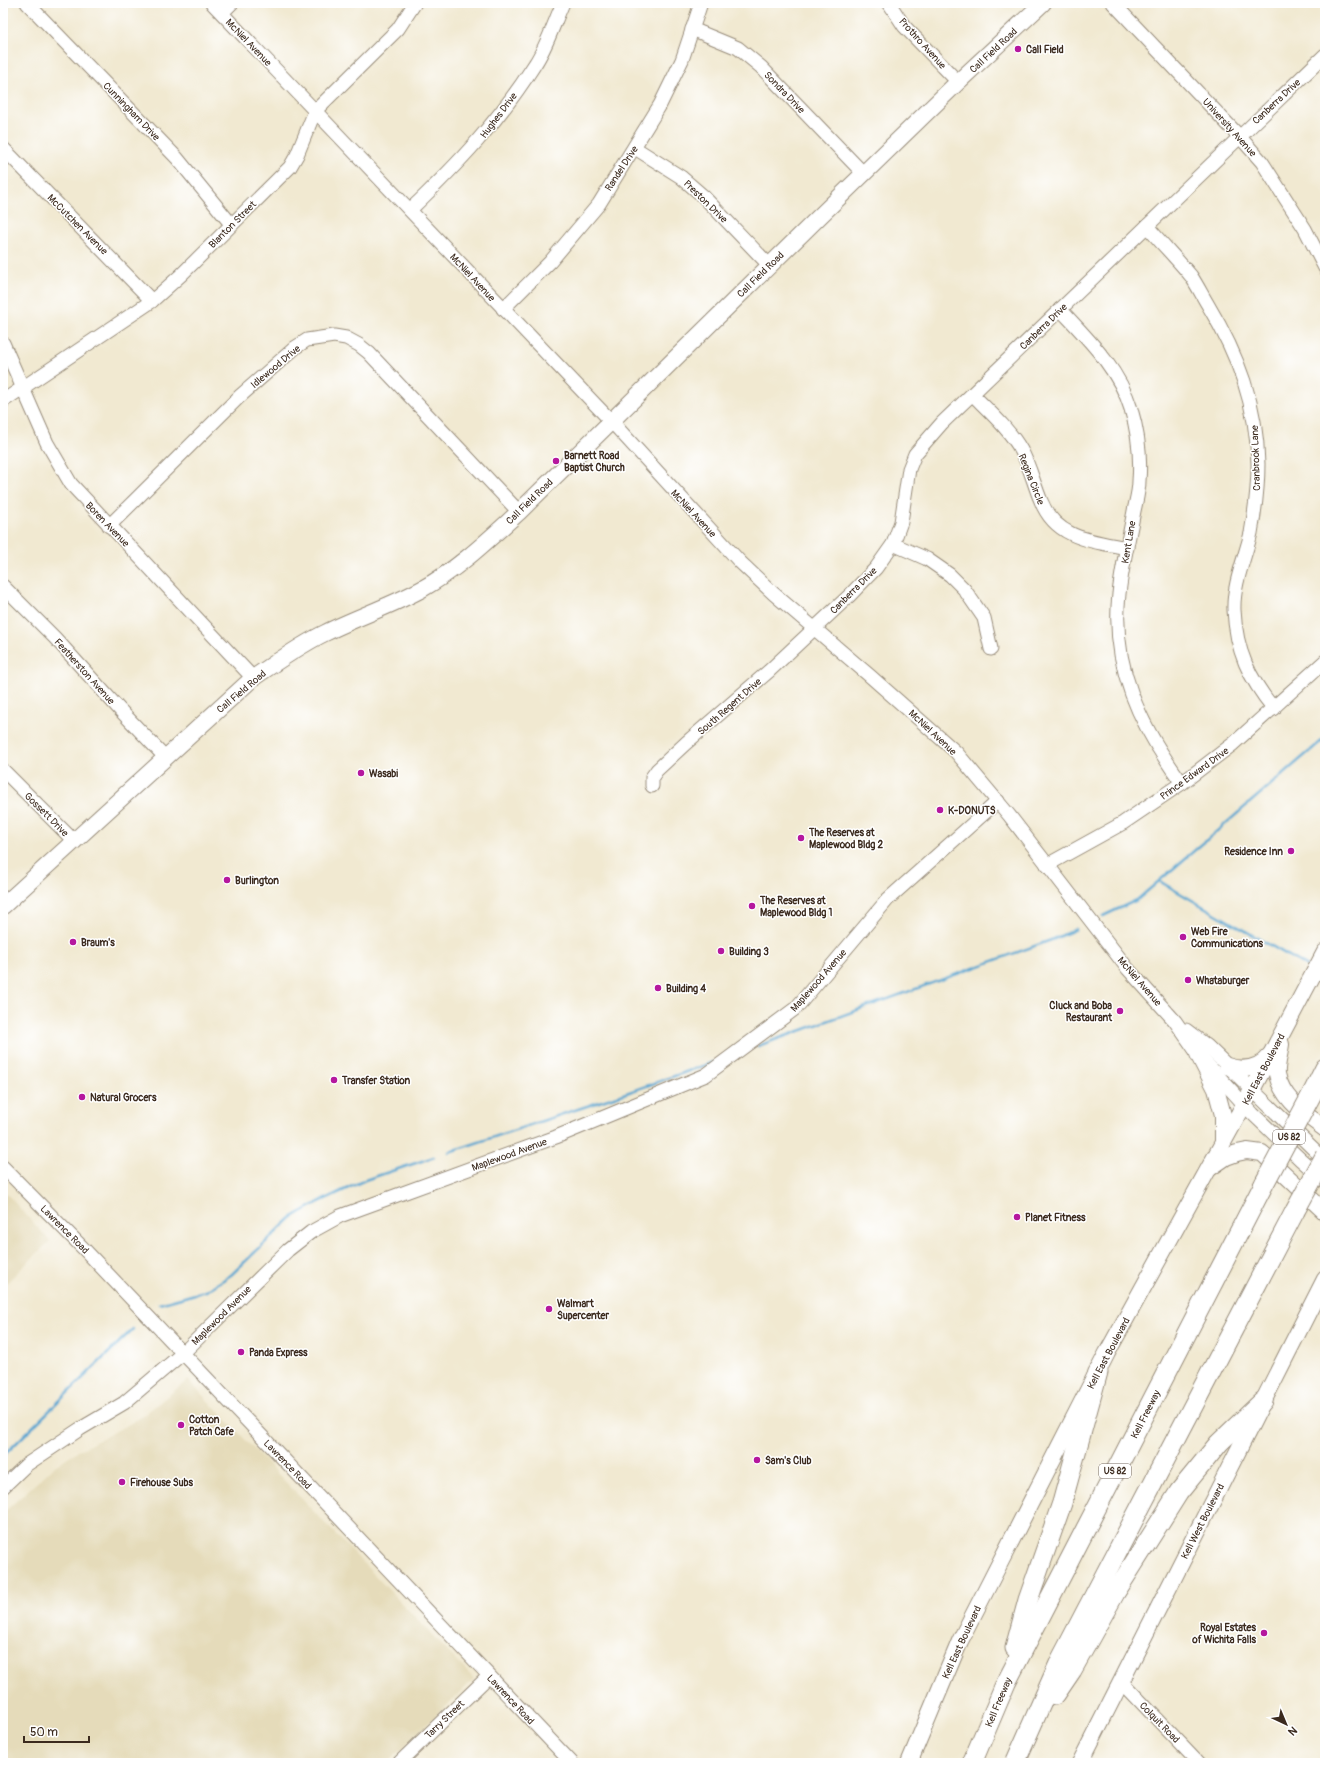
<svg xmlns="http://www.w3.org/2000/svg" width="1328" height="1766" font-family="Pangolin,sans-serif">
  <style>
    .built { fill: #e5dbba }
    .lines { fill: none; stroke-linecap: round; stroke-linejoin: round }
    .stream { stroke: #57a5d1; stroke-width: 2.5 }
    .minor-casing { stroke: #968a78; stroke-width: 15 }
    .major-casing { stroke: #968a78; stroke-width: 18 }
    .highway-casing { stroke: #968a78; stroke-width: 21 }
    .minor { stroke: #fff; stroke-width: 13 }
    .major { stroke: #fff; stroke-width: 16 }
    .highway { stroke: #fff; stroke-width: 19 }
    .highway-bridge-casing { stroke: #968a78; stroke-width: 21; stroke-linecap: butt }
    .highway-bridge { stroke: #fff; stroke-width: 19 }
    .poi-dot { fill: #b5179e; stroke: #fff; stroke-width: 1.5 }
    .labels { text-anchor: middle; stroke-width: 3; stroke-linejoin: round; paint-order: stroke }
    .shield { fill: #fff; stroke: #766a62; stroke-width: 1 }
    .shield-label { font-size: 9px; font-weight: bold; fill: #3b2a1e }
    .street-label { font-size: 10px; fill: #3b2a1e; stroke: #fff }
    .poi-label { font-size: 10px; font-weight: bold; fill: #3b2a1e; stroke: #fff; text-anchor: start }
  </style>
  <rect width="100%" height="100%" fill="#fff"/>
  <filter id="ink" filterUnits="userSpaceOnUse"><feTurbulence type="fractalNoise" baseFrequency=".025" numOctaves="2"/><feDisplacementMap in="SourceGraphic" scale="8" xChannelSelector="R" yChannelSelector="G"/><feConvolveMatrix kernelMatrix="1 2 1 2 8 2 1 2 1" color-interpolation-filters="sRGB"/></filter>
  <filter id="wash" filterUnits="userSpaceOnUse"><feTurbulence type="fractalNoise" baseFrequency=".012" numOctaves="4" result="noise"/><feDisplacementMap in="SourceGraphic" scale="16" xChannelSelector="R" yChannelSelector="G"/><feGaussianBlur stdDeviation="0.9" result="paint"/><feColorMatrix in="noise" values="0 0 0 0 0 0 0 0 0 0 0 0 0 0 0 0 0 1.4 0 .05"/><feComposite in="paint" operator="in"/></filter>
  <g filter="url(#wash)">
    <rect width="100%" height="100%" fill="#f1e9d1"/>
    <g class="built">
      <path d="M3 1190 50 1241 3 1286Z"/>
      <path d="M188 1380 474 1679 387 1763H3V1513L55 1466 71 1455 140 1418Z"/>
    </g>
    <g class="lines">
      <g class="stream">
        <path d="M1159 881 1308 967"/>
        <path d="M1103 916 1137 900 1325 738"/>
        <path d="M758 1046 1054 939 1076 929"/>
        <path d="M449 1152 632 1091 714 1062"/>
        <path d="M159 1304 206 1291 231 1275 291 1218 319 1202 365 1180 434 1157"/>
        <path d="M3 1456 133 1329"/>
      </g>
    </g>
  </g>
  <g filter="url(#ink)">
    <g class="lines">
      <defs>
        <g id="minor">
          <path d="M27 3 177 158 231 224"/>
          <path d="M212 3 611 421 740 562 774 594 870 676 956 752 1009 815 1128 969 1175 1021 1198 1054 1253 1114 1300 1159 1325 1181"/>
          <path d="M889 3 904 26 958 82"/>
          <path d="M1113 3 1239 136 1262 162 1305 229 1325 268"/>
          <path d="M222 13 232 3"/>
          <path d="M692 29 738 48 761 67 864 174"/>
          <path d="M3 148 152 301"/>
          <path d="M635 148 681 177 703 196 769 265"/>
          <path d="M410 210C458 164 499 121 535 64 547 46 554 23 563 3"/>
          <path d="M1147 226C1161 243 1177 259 1191 276 1197 285 1202 295 1208 305 1238 355 1257 405 1258 464 1258 487 1255 511 1251 533 1245 558 1233 584 1234 610 1236 651 1249 678 1274 709"/>
          <path d="M503 309 550 262 599 204 660 105 682 60 701 3"/>
          <path d="M1060 309C1088 339 1119 369 1131 409 1138 432 1141 457 1139 481 1139 491 1136 501 1134 511 1129 538 1122 566 1119 594 1111 666 1140 726 1182 783"/>
          <path d="M3 343 47 443 71 484 253 678"/>
          <path d="M973 395C990 412 1009 429 1021 450 1030 466 1034 485 1041 501 1056 539 1092 541 1127 548"/>
          <path d="M3 401 152 301 181 275 290 167 297 155 315 111 398 29 415 3"/>
          <path d="M109 526 239 397 296 347 307 340 334 336 346 338 359 345 369 353 519 512"/>
          <path d="M893 544 927 559 950 575 964 589 984 618 991 649"/>
          <path d="M3 586 55 638 121 711 166 758"/>
          <path d="M3 770 75 842"/>
          <path d="M652 786V777L657 770 686 743 769 671 849 596 876 568 893 544 901 522 909 469 915 454 942 423 1325 55"/>
          <path d="M1047 865 1123 823 1182 783 1233 744 1325 661"/>
          <path d="M1186 1030 1207 1046 1325 1160"/>
          <path d="M3 1167 85 1250 572 1763"/>
          <path d="M3 1487 26 1465 80 1429 124 1403 183 1353 288 1250 311 1232 340 1216 556 1137 706 1075 796 1008 888 899 998 801"/>
          <path d="M1121 1681 1199 1763"/>
          <path d="M399 1763 489 1676"/>
        </g>
        <g id="major">
          <path d="M3 906 253 678C277 662 300 645 325 633 357 617 391 606 422 589 458 569 488 540 519 512L820 216 958 82 1043 3"/>
          <path d="M1281 1044C1280 1053 1276 1066 1277 1074 1282 1100 1306 1114 1325 1129"/>
          <path d="M1198 1054 1216 1089 1223 1115V1141"/>
          <path d="M1227 1066C1243 1071 1258 1070 1269 1056"/>
          <path d="M1210 1168 1226 1157 1237 1153 1247 1151 1262 1153 1325 1212"/>
          <path d="M909 1763 960 1641 1107 1353 1252 1090 1325 952"/>
          <path d="M1080 1763 1325 1279"/>
        </g>
        <g id="highway">
          <path d="M1313 1092 1325 1068"/>
          <path d="M1015 1648 1028 1600 1062 1503 1098 1372"/>
          <path d="M1055 1695 1072 1670 1115 1593 1179 1492 1219 1443 1263 1401"/>
          <path d="M972 1763 1006 1683 1265 1182"/>
          <path d="M1015 1763 1061 1659 1295 1211"/>
        </g>
      </defs>
      <use href="#minor" class="minor-casing"/>
      <use href="#major" class="major-casing"/>
      <use href="#highway" class="highway-casing"/>
      <use href="#minor" class="minor"/>
      <use href="#major" class="major"/>
      <use href="#highway" class="highway"/>
      <defs>
        <g id="highway-bridge">
          <path d="M1265 1182 1313 1092"/>
          <path d="M1295 1211 1325 1156"/>
        </g>
      </defs>
      <use href="#highway-bridge" class="highway-bridge-casing"/>
      <use href="#highway-bridge" class="highway-bridge"/>
    </g>
  </g>
  <g class="poi-dot">
    <circle cx="1018" cy="49" r="4"/>
    <circle cx="556" cy="461" r="4"/>
    <circle cx="361" cy="773" r="4"/>
    <circle cx="940" cy="810" r="4"/>
    <circle cx="801" cy="838" r="4"/>
    <circle cx="1291" cy="851" r="4"/>
    <circle cx="227" cy="880" r="4"/>
    <circle cx="752" cy="906" r="4"/>
    <circle cx="1183" cy="937" r="4"/>
    <circle cx="73" cy="942" r="4"/>
    <circle cx="721" cy="951" r="4"/>
    <circle cx="1188" cy="980" r="4"/>
    <circle cx="658" cy="988" r="4"/>
    <circle cx="1120" cy="1011" r="4"/>
    <circle cx="334" cy="1080" r="4"/>
    <circle cx="82" cy="1097" r="4"/>
    <circle cx="1017" cy="1217" r="4"/>
    <circle cx="549" cy="1309" r="4"/>
    <circle cx="241" cy="1352" r="4"/>
    <circle cx="181" cy="1425" r="4"/>
    <circle cx="757" cy="1460" r="4"/>
    <circle cx="122" cy="1482" r="4"/>
    <circle cx="1264" cy="1633" r="4"/>
  </g>
  <g class="labels">
    <g class="shield">
      <rect x="1273" y="1130" width="32" height="14" rx="3"/>
      <rect x="1099" y="1464" width="32" height="14" rx="3"/>
    </g>
    <g class="shield-label">
      <text x="1289" y="1140">US 82</text>
      <text x="1115" y="1474">US 82</text>
    </g>
    <g class="street-label">
      <text transform="translate(249 42) rotate(46)" y="4">McNiel Avenue</text>
      <text transform="translate(923 43) rotate(48)" y="4">Prothro Avenue</text>
      <text transform="translate(993 50) rotate(-43)" y="4">Call Field Road</text>
      <text transform="translate(785 92) rotate(46)" y="4">Sondra Drive</text>
      <text transform="translate(1276 101) rotate(-43)" y="4">Canberra Drive</text>
      <text transform="translate(132 111) rotate(46)" y="4">Cunningham Drive</text>
      <text transform="translate(498 115) rotate(-53)" y="4">Hughes Drive</text>
      <text transform="translate(1230 127) rotate(48)" y="4">University Avenue</text>
      <text transform="translate(621 168) rotate(-57)" y="4">Randel Drive</text>
      <text transform="translate(706 201) rotate(44)" y="4">Preston Drive</text>
      <text transform="translate(78 224) rotate(45)" y="4">McCutchen Avenue</text>
      <text transform="translate(232 224) rotate(-45)" y="4">Blanton Street</text>
      <text transform="translate(760 274) rotate(-44)" y="4">Call Field Road</text>
      <text transform="translate(473 277) rotate(47)" y="4">McNiel Avenue</text>
      <text transform="translate(1043 326) rotate(-44)" y="4">Canberra Drive</text>
      <text transform="translate(275 366) rotate(-40)" y="4">Idlewood Drive</text>
      <text transform="translate(1255 458) rotate(-92)" y="4">Cranbrook Lane</text>
      <text transform="translate(1032 479) rotate(68)" y="4">Regina Circle</text>
      <text transform="translate(529 501) rotate(-44)" y="4">Call Field Road</text>
      <text transform="translate(694 513) rotate(47)" y="4">McNiel Avenue</text>
      <text transform="translate(108 524) rotate(46)" y="4">Boren Avenue</text>
      <text transform="translate(1128 542) rotate(-80)" y="4">Kent Lane</text>
      <text transform="translate(853 590) rotate(-45)" y="4">Canberra Drive</text>
      <text transform="translate(85 671) rotate(48)" y="4">Featherston Avenue</text>
      <text transform="translate(241 691) rotate(-40)" y="4">Call Field Road</text>
      <text transform="translate(729 706) rotate(-41)" y="4">South Regent Drive</text>
      <text transform="translate(933 732) rotate(43)" y="4">McNiel Avenue</text>
      <text transform="translate(1194 773) rotate(-36)" y="4">Prince Edward Drive</text>
      <text transform="translate(47 814) rotate(45)" y="4">Gossett Drive</text>
      <text transform="translate(818 980) rotate(-49)" y="4">Maplewood Avenue</text>
      <text transform="translate(1140 981) rotate(49)" y="4">McNiel Avenue</text>
      <text transform="translate(1263 1069) rotate(-62)" y="4">Kell East Boulevard</text>
      <text transform="translate(509 1154) rotate(-20)" y="4">Maplewood Avenue</text>
      <text transform="translate(65 1229) rotate(45)" y="4">Lawrence Road</text>
      <text transform="translate(221 1315) rotate(-45)" y="4">Maplewood Avenue</text>
      <text transform="translate(1108 1353) rotate(-62)" y="4">Kell East Boulevard</text>
      <text transform="translate(1145 1414) rotate(-63)" y="4">Kell Freeway</text>
      <text transform="translate(288 1464) rotate(46)" y="4">Lawrence Road</text>
      <text transform="translate(1202 1521) rotate(-63)" y="4">Kell West Boulevard</text>
      <text transform="translate(961 1642) rotate(-65)" y="4">Kell East Boulevard</text>
      <text transform="translate(511 1699) rotate(47)" y="4">Lawrence Road</text>
      <text transform="translate(998 1702) rotate(-67)" y="4">Kell Freeway</text>
      <text transform="translate(444 1719) rotate(-44)" y="4">Tarry Street</text>
      <text transform="translate(1160 1722) rotate(46)" y="4">Colquit Road</text>
    </g>
    <g class="poi-label">
      <text x="1026" y="53">Call Field</text>
      <text x="564" y="459">Barnett Road<tspan x="564" dy="12">Baptist Church</tspan></text>
      <text x="369" y="777">Wasabi</text>
      <text x="948" y="814">K-DONUTS</text>
      <text x="809" y="836">The Reserves at<tspan x="809" dy="12">Maplewood Bldg 2</tspan></text>
      <text x="1283" y="855" text-anchor="end">Residence Inn</text>
      <text x="235" y="884">Burlington</text>
      <text x="760" y="904">The Reserves at<tspan x="760" dy="12">Maplewood Bldg 1</tspan></text>
      <text x="1191" y="935">Web Fire<tspan x="1191" dy="12">Communications</tspan></text>
      <text x="81" y="946">Braum's</text>
      <text x="729" y="955">Building 3</text>
      <text x="1196" y="984">Whataburger</text>
      <text x="666" y="992">Building 4</text>
      <text x="1112" y="1009" text-anchor="end">Cluck and Boba<tspan x="1112" dy="12">Restaurant</tspan></text>
      <text x="342" y="1084">Transfer Station</text>
      <text x="90" y="1101">Natural Grocers</text>
      <text x="1025" y="1221">Planet Fitness</text>
      <text x="557" y="1307">Walmart<tspan x="557" dy="12">Supercenter</tspan></text>
      <text x="249" y="1356">Panda Express</text>
      <text x="189" y="1423">Cotton<tspan x="189" dy="12">Patch Cafe</tspan></text>
      <text x="765" y="1464">Sam's Club</text>
      <text x="130" y="1486">Firehouse Subs</text>
      <text x="1256" y="1631" text-anchor="end">Royal Estates<tspan x="1256" dy="12">of Wichita Falls</tspan></text>
    </g>
  </g>
  <rect width="1328" height="1766" fill="none" stroke="#fff" stroke-width="16"/>
  <g transform="translate(1286 1724) rotate(136)" stroke="#ffffff" stroke-width="3" paint-order="stroke">
  <path d="M0-3L7 15L0 10L-7 15Z" fill="#3b2a1e"/>
  <text y="-6" font-size="11" font-weight="bold" text-anchor="middle" fill="#3b2a1e">N</text>
  </g>
  <path d="M24 1736v6h65v-6" fill="none" stroke="#3b2a1e" stroke-width="2"/>
  <text x="30" y="1736" font-size="12" fill="#3b2a1e" stroke="#ffffff" stroke-width="3" paint-order="stroke">50 m</text>
</svg>
